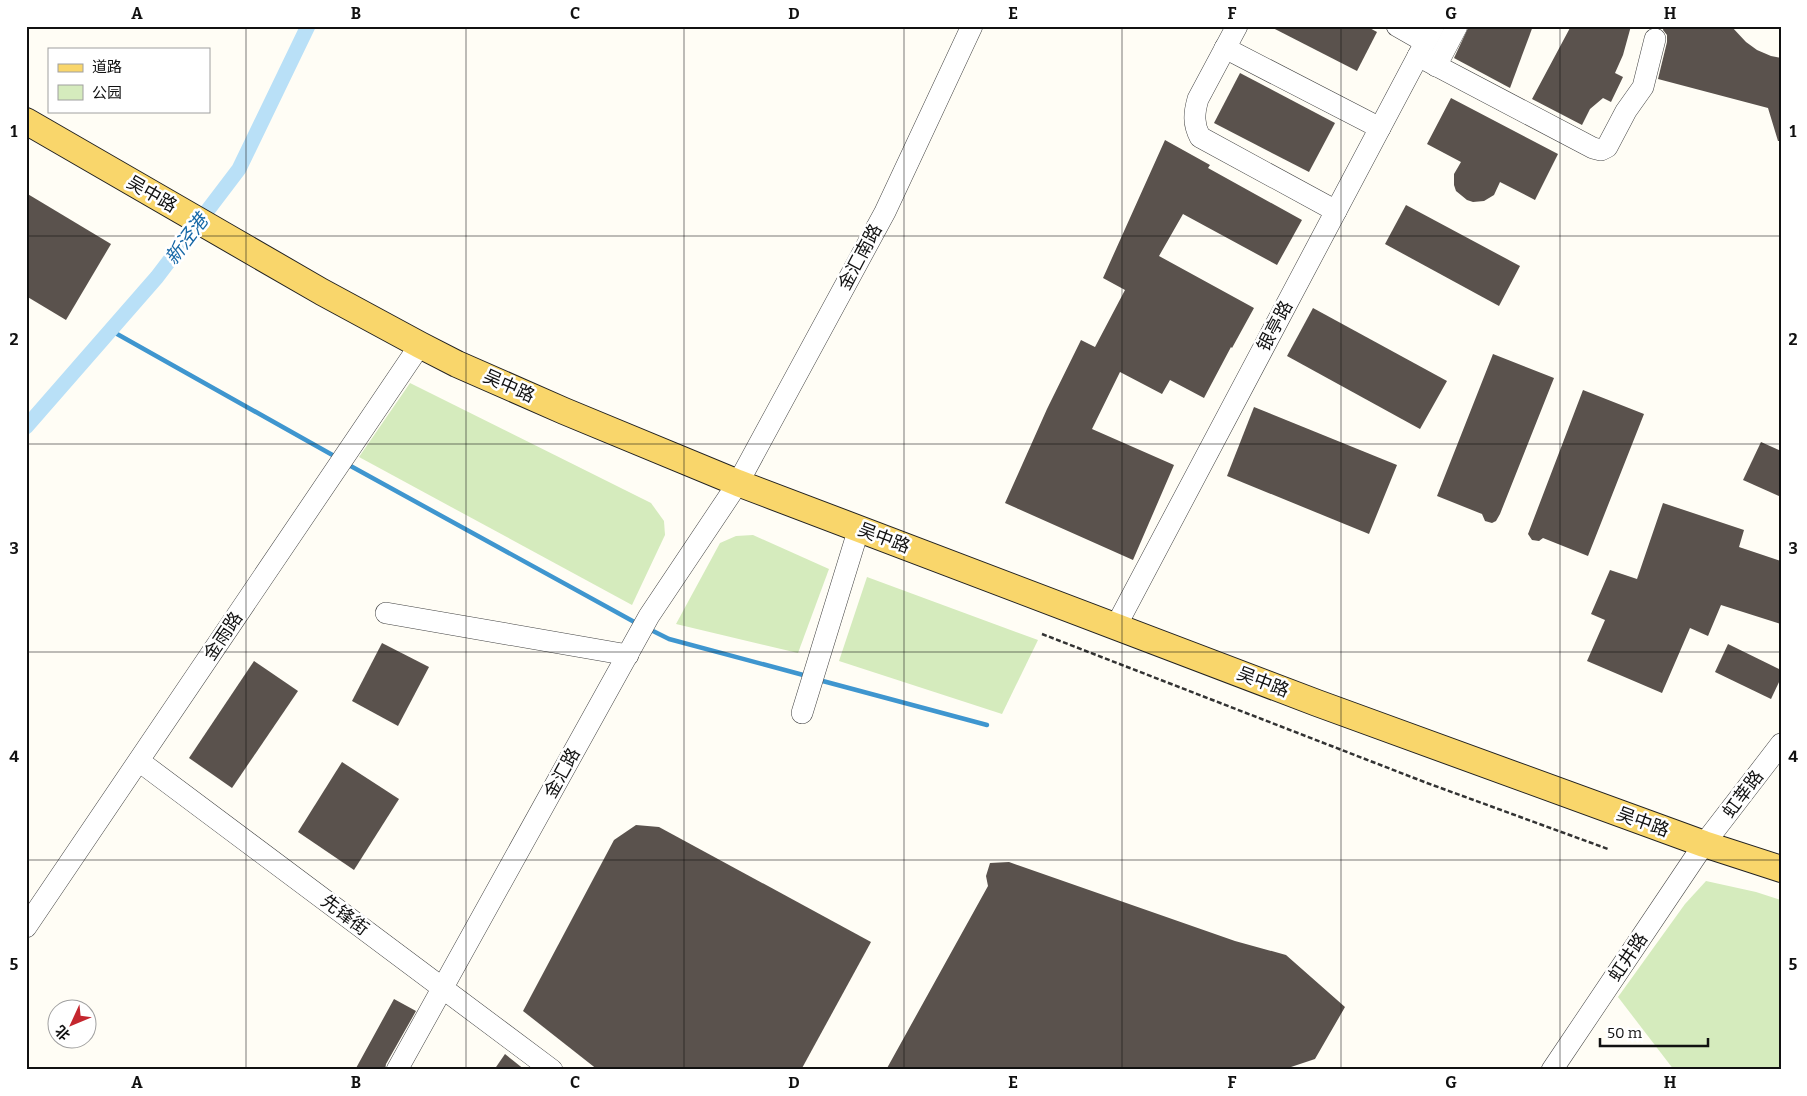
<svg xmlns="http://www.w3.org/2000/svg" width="1807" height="1096" font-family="Bitter,'Noto Sans SC',serif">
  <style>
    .green { fill: #d5ebbd }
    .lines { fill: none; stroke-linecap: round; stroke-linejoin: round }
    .stream { stroke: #3f96cf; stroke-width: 4.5 }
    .canal { stroke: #b9e0f7; stroke-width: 15 }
    .building { fill: #5a524d }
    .minor-casing { stroke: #444; stroke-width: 22 }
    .major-casing { stroke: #222; stroke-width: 28 }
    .path { stroke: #333; stroke-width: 2.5; stroke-dasharray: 5 2.5; stroke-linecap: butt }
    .minor { stroke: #fff; stroke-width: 21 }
    .major { stroke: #f9d66b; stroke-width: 26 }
    .grid { fill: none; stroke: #111; stroke-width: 1; stroke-opacity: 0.55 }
    .labels { text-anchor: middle; stroke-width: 5; stroke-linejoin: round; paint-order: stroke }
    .street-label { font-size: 18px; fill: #111; stroke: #fff }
    .water-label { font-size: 19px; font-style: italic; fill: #1768a6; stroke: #fff }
    .neatline { fill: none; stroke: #111; stroke-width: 2 }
    .grid-label { font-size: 16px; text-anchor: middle; font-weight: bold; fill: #111 }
  </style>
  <rect width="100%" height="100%" fill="#fffdf5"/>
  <g class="green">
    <path d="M410 383 651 503 664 521 665 535 632 605 359 457Z"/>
    <path d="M753 535 829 569 798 653 676 624 720 543 736 536Z"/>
    <path d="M867 577 1038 640 1002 714 839 661Z"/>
    <path d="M1706 881 1756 892 1781 900V1070H1674L1618 997 1685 904Z"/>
  </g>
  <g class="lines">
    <g class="stream">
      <path d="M110 330 336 457"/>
      <path d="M347 464 638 624"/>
      <path d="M649 629 669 639 807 676"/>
      <path d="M819 680 987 725"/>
    </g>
    <path class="canal" d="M26 427 157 277 239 169 308 26"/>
  </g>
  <g class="building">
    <path d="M1269 26H1366L1377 32 1357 71Z"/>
    <path d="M1469 26H1533L1510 88 1454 58Z"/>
    <path d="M1571 26H1631L1623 55 1615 73 1623 77 1611 102 1603 98 1590 109 1582 125 1532 99Z"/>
    <path d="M1664 26H1731L1746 42 1757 50 1771 56 1781 58V141H1778L1768 108 1658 79 1667 42V35L1663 30Z"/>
    <path d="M1240 73 1335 123 1309 172 1214 123Z"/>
    <path d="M1451 98 1558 154 1535 200 1500 182 1494 195 1484 201 1473 202 1467 200 1456 191 1454 185V174L1461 162 1427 144Z"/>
    <path d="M1165 140 1210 165 1208 168 1302 220 1277 265 1183 214 1159 256 1254 308 1232 348 1231 347 1204 398 1170 380 1162 394 1120 372 1092 429 1174 465 1133 560 1005 503 1047 409 1081 340 1095 347 1125 290 1103 278Z"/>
    <path d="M26 193 111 244 66 320 26 296Z"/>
    <path d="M1406 205 1520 266 1499 306 1385 244Z"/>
    <path d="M1313 308 1447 381 1420 429 1287 356Z"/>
    <path d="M1493 354 1554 378 1500 514 1496 521 1492 523 1485 521 1482 514 1437 496Z"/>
    <path d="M1583 390 1644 414 1588 556 1543 538 1539 541 1532 540 1528 534Z"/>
    <path d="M1254 407 1397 465 1369 534 1227 476Z"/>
    <path d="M1761 442 1781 451V497L1743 480Z"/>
    <path d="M1663 503 1744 530 1739 547 1781 561V624L1721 605 1708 636 1690 628 1662 693 1587 661 1605 620 1591 614 1610 570 1637 579Z"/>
    <path d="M382 643 429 667 398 726 352 701Z"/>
    <path d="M1728 644 1781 670V678L1771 699 1715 672Z"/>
    <path d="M254 661 298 691 232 788 189 758Z"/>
    <path d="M342 762 399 799 354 870 298 832Z"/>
    <path d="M636 825 659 827 871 942 801 1070H598L523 1011 614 840Z"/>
    <path d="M1009 862 1235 941 1286 955 1345 1007 1315 1059 1282 1070H886L988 886 986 876 990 863Z"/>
    <path d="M394 999 416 1011 386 1064 385 1070H355Z"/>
    <path d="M505 1054 525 1070H494Z"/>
  </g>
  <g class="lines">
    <defs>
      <g id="minor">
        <path d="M1237 26 1198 99C1194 113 1193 124 1200 137L1336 211"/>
        <path d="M1397 26 1425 42"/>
        <path d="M1225 48 1380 128"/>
        <path d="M1418 56 1593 148 1601 150 1607 147 1626 111 1643 87 1655 39"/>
        <path d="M1436 66 1457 26"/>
        <path d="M386 613 628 655"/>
        <path d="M1116 626 1434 26"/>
        <path d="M802 713 859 528"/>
        <path d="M139 761 552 1070"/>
        <path d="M26 927 420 345"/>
        <path d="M397 1070 649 616 738 483 885 212 972 26"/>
        <path d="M1552 1070 1704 844 1781 744"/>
      </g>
      <path id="major" d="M26 121 322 292 420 345 457 364 564 411 738 483 1317 703 1704 844 1781 869"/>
    </defs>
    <use href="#minor" class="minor-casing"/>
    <use href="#major" class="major-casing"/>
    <path class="path" d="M1042 634 1427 783 1608 849"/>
    <use href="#minor" class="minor"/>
    <use href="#major" class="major"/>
  </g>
  <path class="grid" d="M246 26V1070M466 26V1070M684 26V1070M904 26V1070M1122 26V1070M1341 26V1070M1560 26V1070M26 236H1781M26 444H1781M26 652H1781M26 860H1781"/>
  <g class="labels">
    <g class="street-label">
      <text transform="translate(152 194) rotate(30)" y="6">吴中路</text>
      <text transform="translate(860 257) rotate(-62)" y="6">金汇南路</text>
      <text transform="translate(1275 326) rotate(-62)" y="6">银亭路</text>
      <text transform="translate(509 386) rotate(24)" y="6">吴中路</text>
      <text transform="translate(884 538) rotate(21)" y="6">吴中路</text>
      <text transform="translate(223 636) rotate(-56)" y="6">金雨路</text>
      <text transform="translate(1263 682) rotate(21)" y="6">吴中路</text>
      <text transform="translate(562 773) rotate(-61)" y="6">金汇路</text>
      <text transform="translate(1743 794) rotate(-53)" y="6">虹莘路</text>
      <text transform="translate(1643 822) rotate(20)" y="6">吴中路</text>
      <text transform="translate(345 915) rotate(37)" y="6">先锋街</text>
      <text transform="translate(1628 957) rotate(-56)" y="6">虹井路</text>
    </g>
    <g class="water-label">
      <text transform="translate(186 239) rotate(-53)" y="7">新泾港</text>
    </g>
  </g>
  <rect width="1807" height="1096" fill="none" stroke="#ffffff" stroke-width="55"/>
  <rect x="48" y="48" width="162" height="65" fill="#ffffff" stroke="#a0a0a0"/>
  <rect x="58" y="64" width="25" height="8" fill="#f9d66b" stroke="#a0a0a0"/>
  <text x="92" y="72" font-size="15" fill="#111111">道路</text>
  <rect x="58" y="85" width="25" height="15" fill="#d5ebbd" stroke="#a0a0a0"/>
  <text x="92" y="98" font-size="15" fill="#111111">公园</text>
  <g transform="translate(72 1024) rotate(226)"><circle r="24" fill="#ffffff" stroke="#a0a0a0"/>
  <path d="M0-4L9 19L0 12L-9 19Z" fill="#c4262e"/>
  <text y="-8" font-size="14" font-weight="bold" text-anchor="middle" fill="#111111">北</text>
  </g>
  <path d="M1600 1038v8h108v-8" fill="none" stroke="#111111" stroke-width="2.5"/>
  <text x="1607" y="1038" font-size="15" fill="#111111" stroke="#ffffff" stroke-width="4" paint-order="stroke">50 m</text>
  <rect x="28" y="28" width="1752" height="1040" class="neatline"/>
  <g class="grid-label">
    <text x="137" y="19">A</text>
    <text x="356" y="19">B</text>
    <text x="575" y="19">C</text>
    <text x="794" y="19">D</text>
    <text x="1013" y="19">E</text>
    <text x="1232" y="19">F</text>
    <text x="1451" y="19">G</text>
    <text x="1670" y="19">H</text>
    <text x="14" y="137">1</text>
    <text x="1793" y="137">1</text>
    <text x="14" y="345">2</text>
    <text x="1793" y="345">2</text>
    <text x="14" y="554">3</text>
    <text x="1793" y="554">3</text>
    <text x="14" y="762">4</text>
    <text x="1793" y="762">4</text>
    <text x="14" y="970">5</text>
    <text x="1793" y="970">5</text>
    <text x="137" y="1088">A</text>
    <text x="356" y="1088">B</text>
    <text x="575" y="1088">C</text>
    <text x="794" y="1088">D</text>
    <text x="1013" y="1088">E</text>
    <text x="1232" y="1088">F</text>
    <text x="1451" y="1088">G</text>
    <text x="1670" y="1088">H</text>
  </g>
</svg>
